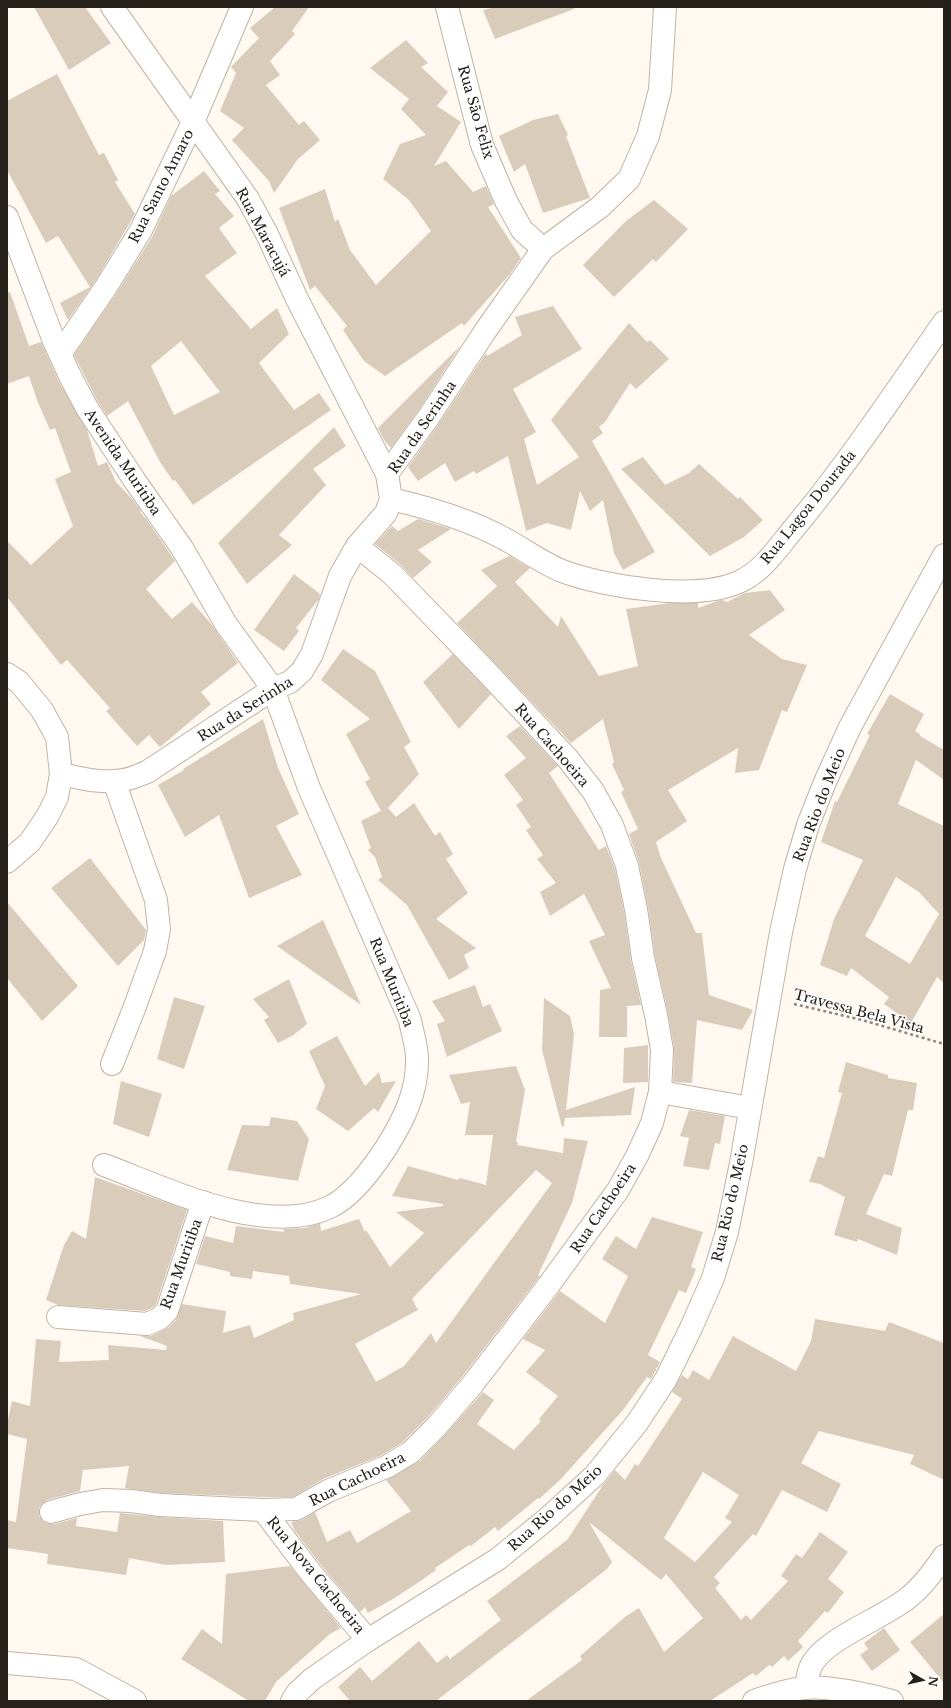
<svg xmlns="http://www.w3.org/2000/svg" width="951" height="1708" font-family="'Libre Baskerville',serif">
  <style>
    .building { fill: #daccbb; fill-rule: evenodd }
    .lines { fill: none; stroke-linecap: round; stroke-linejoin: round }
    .minor-casing { stroke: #c0b3a3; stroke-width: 24 }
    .major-casing { stroke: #c0b3a3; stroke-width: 24 }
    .path { stroke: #8b867f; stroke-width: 2.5; stroke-dasharray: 3 3; stroke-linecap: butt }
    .minor { stroke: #fff; stroke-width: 22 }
    .major { stroke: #fff; stroke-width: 22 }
    .labels { text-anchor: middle; stroke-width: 3; stroke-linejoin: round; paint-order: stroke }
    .street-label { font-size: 14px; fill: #25201a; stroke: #fff }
  </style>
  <rect width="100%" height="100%" fill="#fff9f2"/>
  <g class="building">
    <path d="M34 7H85L111 43 69 70Z"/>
    <path d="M275 7H309L292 31 295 34 270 61 280 75 266 85 299 125 304 121 320 140 298 159 274 193 269 181 232 140 244 128 220 111 236 73 231 67 259 38 250 28Z"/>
    <path d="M496 7H574V9L495 39 483 10Z"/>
    <path d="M406 40 428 63 421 67 448 92 437 106 461 122 434 166 446 161 473 192 486 186 494 204 488 207 521 258 510 274 464 326 462 323 385 376 364 361 343 330 347 326 315 286 310 290 279 208 325 189 335 222 338 219 350 250 376 285 431 231 409 200 383 179 400 144 426 135 401 109 409 99 370 68Z"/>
    <path d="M57 74 99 155 104 153 118 180 115 182 135 214 96 280 68 320 60 303 90 287 58 236 46 243 7 170V101Z"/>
    <path d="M558 114 568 135 566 136 590 198 543 213 525 164 514 172 499 136 533 120Z"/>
    <path d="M204 171 220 191 215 194 234 216 219 228 237 253 205 276 251 329 277 308 289 334 259 363 294 410 319 393 331 410 193 505 175 480 173 481 160 462 128 401 107 416 98 402 74 355 116 294 152 237 171 196ZM181 341 220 392 174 415 151 366Z"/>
    <path d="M654 200 688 229 656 262 653 259 614 297 583 265 626 221Z"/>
    <path d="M10 292 29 346 41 342 59 382 87 430 98 466 107 462 116 482 133 500 141 511 140 512 147 520 175 561 146 589 172 619 192 602 212 625 238 663 201 692 211 704 160 747 149 735 137 746 106 711 110 708 67 660 61 665 7 597V541L31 565 73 526 55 479 71 472 55 428 50 430 37 400 29 376 7 384V293Z"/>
    <path d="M553 306 582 349 513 389 536 432 524 439 537 485 579 457 551 420 629 323 647 342 650 340 669 359 636 389 630 383 605 422 599 427 603 433 592 441 655 552 623 570 614 553 603 500 590 511 580 491 571 530 547 523 526 531 508 456 476 474 474 471 455 482 445 463 418 481 408 467 438 425 486 353 487 356 522 335 515 317Z"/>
    <path d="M461 345 418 411 391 448 384 440 378 428Z"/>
    <path d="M334 427 346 446 313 469 326 485 279 535 292 545 247 584 218 543Z"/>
    <path d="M643 457 665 485 689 473 699 464 738 499 740 497 763 520 744 537 710 556 621 469Z"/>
    <path d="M418 519 451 529 418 550 432 562 413 578 400 564 375 544 392 526 398 531Z"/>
    <path d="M509 556 530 568 515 582 558 627 561 616 599 676 638 666 626 609 670 603H698V608L720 600H723L727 602 745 593 770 590 785 610 749 635 782 659 807 665 787 712 782 710 759 770 735 773 738 748 668 790 687 821 656 842 661 858 696 933H702L709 995 753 1010 742 1030 697 1020 692 1083 673 1082 674 1048 668 1013 655 956 648 907 639 863 629 834 638 829 621 792 624 790 612 764 614 762 603 719 571 743 457 623 497 586 481 570Z"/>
    <path d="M294 574 320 594 319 599 296 628 299 631 284 651 254 630Z"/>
    <path d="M343 649 375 671 411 742 404 747 419 774 388 808 396 817 414 803 435 836 440 832 453 854 446 859 468 893 436 919 476 948 464 955 469 968 449 980 407 905 378 880 382 877 375 857 368 850 371 848 361 821 381 811 365 782 370 779 346 734 370 719 321 680Z"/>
    <path d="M453 654 491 694 459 729 423 682Z"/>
    <path d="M890 694 924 714 915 731 920 734V736L944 750V780L916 760 898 804 944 826V983L937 977 911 1023 884 1004 889 997 851 968 847 976 820 965 834 919 863 860 821 842 835 801 837 802 870 735 867 734ZM896 877 919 892 939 914 910 964 865 936Z"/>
    <path d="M263 719 278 768 299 814 276 826 302 875 249 898 219 815 185 837 158 785 184 770 183 769Z"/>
    <path d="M520 726 558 766 549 773 599 850 606 846 615 869 624 911 631 961 641 1005 627 1006V1037H599L600 990 611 988 589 941 605 935 584 894 550 916 540 892 556 883 537 859 543 855 526 830 531 827 516 805 523 800 504 775 526 758 506 736Z"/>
    <path d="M90 858 146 930 144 940 118 966 51 888Z"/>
    <path d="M7 902 78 986 42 1021 7 978Z"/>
    <path d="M323 920 361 1005 277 946Z"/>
    <path d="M289 979 307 1024 292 1036 278 1043 264 1020 269 1017 253 999Z"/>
    <path d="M475 985 483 1007 490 1004 502 1031 447 1057 437 1024 445 1021 432 1001Z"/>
    <path d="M174 997 205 1006 184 1069 157 1059Z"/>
    <path d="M544 998 570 1016 574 1034 566 1110 635 1087 631 1115 565 1118 564 1126 562 1127 542 1050Z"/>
    <path d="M337 1036 365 1086 379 1072 382 1083 396 1081 378 1112 374 1108 348 1131 316 1109 325 1086 309 1051Z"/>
    <path d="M648 1045V1082L623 1083 624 1048Z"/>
    <path d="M846 1062 888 1075V1078L917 1083 913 1110H908L892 1176 884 1174 866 1214 902 1228 897 1255 858 1239 857 1242 834 1235 845 1197 820 1184 809 1182 818 1156 824 1158 842 1093 838 1092Z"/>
    <path d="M516 1066 525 1090 516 1142H518L517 1145 563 1153 564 1138 588 1141 572 1203 538 1275 540 1276 462 1377 427 1418 403 1442 382 1455 323 1479 293 1497H263L161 1493 125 1488 129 1466 83 1470 80 1491 47 1500 42 1504 39 1508V1516L43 1521 47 1524H54L77 1518 76 1526 117 1532 120 1513 159 1517 223 1521 225 1562 166 1565 129 1558 126 1575 47 1564 48 1554 7 1548V1520L16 1522 27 1439 7 1434V1424L12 1401 30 1406 36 1339 61 1341 59 1362 109 1360 108 1345 166 1350 167 1346 140 1336H151L168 1328 176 1320 182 1304 226 1311 223 1333 250 1325 254 1338 294 1320 293 1313 361 1294 290 1284 289 1276 253 1271 252 1279 230 1276V1272L196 1264 205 1236 233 1243 236 1226 284 1232 283 1229 305 1228 320 1223 321 1231 359 1219 365 1232 366 1230 390 1267 424 1233 396 1212 443 1206V1204L392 1196 408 1166 458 1180 460 1178 486 1185 493 1135H465L470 1102 461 1104 449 1075ZM536 1170 552 1183 436 1343 431 1333 404 1366 376 1382 355 1344 418 1310 412 1299Z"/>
    <path d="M121 1081 162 1094 149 1137 113 1124Z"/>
    <path d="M689 1110 725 1116 720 1144 715 1143 709 1170 683 1166 689 1138 680 1136Z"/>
    <path d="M271 1117 297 1121 309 1139 298 1181 227 1170 242 1125 269 1126Z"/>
    <path d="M95 1177 187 1210 156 1304 152 1308 145 1311 58 1305 46 1300 64 1245 72 1231 86 1239Z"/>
    <path d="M652 1217 703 1232 691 1267 696 1269 686 1293 679 1290 648 1355 660 1362 651 1379 647 1377 623 1410 560 1480 539 1499 538 1498 498 1531 495 1527 471 1546 469 1545 435 1568 436 1570 422 1580 393 1599 368 1613 365 1607 360 1612 321 1565 295 1531 291 1522 302 1520 315 1512 327 1542 350 1530 357 1543 411 1511 386 1480 420 1461 445 1435 483 1392 494 1400 477 1424 514 1450 541 1421 539 1419 558 1396 526 1372 545 1350 523 1339 560 1291 605 1323 628 1276 602 1259 616 1236 636 1249Z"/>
    <path d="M815 1319 885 1331 889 1322 944 1343V1480L910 1464 914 1455 819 1431 801 1463 841 1484 827 1512 782 1490 756 1536 753 1534 714 1577 720 1583 715 1588 741 1620 746 1615 751 1620 788 1581 781 1576 796 1554 802 1558 820 1532 848 1552 828 1579 844 1592 828 1613 825 1611 798 1641 803 1647 788 1661 784 1656 772 1667 769 1665 756 1676 753 1673 710 1701H526L582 1660 580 1656 626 1616 639 1608 664 1652 703 1618 666 1574 661 1580 589 1522 612 1562 607 1569 436 1701H350L338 1687 360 1667 372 1681 419 1641 437 1663 447 1655 450 1659 501 1620 487 1601 567 1540 603 1485 615 1470 625 1480 635 1464 638 1466 682 1399 672 1392 682 1375 688 1379 693 1370 709 1380 733 1336 796 1371 811 1341ZM703 1472 739 1495 725 1518 732 1522 695 1562 664 1538Z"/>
    <path d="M290 1566 341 1628 330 1634 276 1682 265 1701H249L181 1659 202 1629 222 1644 226 1574Z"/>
    <path d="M944 1614V1683L910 1642Z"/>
    <path d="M884 1628 900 1650 872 1671 860 1655 868 1649 864 1643Z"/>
  </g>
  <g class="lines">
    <defs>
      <g id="minor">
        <path d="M447 7 482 145 506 201 522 230 543 249"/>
        <path d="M7 217 54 341 70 376 87 408 135 481 182 548 226 624 273 689 309 788 410 1020C412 1032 417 1046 417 1058 418 1092 403 1121 386 1148 373 1168 351 1197 330 1207 265 1238 166 1188 104 1165"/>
        <path d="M60 354 106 287 141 230 193 122 242 7"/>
        <path d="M387 474 428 418 486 330 543 249 600 207 629 179 648 136 660 90 665 7"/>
        <path d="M391 499C430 508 468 519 503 538 522 548 542 563 562 571 604 587 699 602 741 581 764 570 779 546 795 527 849 462 896 391 944 322"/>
        <path d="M61 774C81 778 102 784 123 780 131 779 139 775 147 772L273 689 290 682 302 671 312 654 340 576 357 546 386 513 391 499 387 474 297 299 267 234 248 199 112 7"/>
        <path d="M112 1064 134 1009 155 951 159 929 156 900 114 781"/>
        <path d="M660 1092 750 1108"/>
        <path d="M58 1317 147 1324 159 1319 167 1311 203 1202"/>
        <path d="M263 1510 311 1573 368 1640"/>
        <path d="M51 1512 80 1504 103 1500 131 1501 160 1505 263 1510 296 1509 328 1491 388 1466 411 1452 436 1427 472 1385 548 1286 618 1190 637 1156 652 1123 660 1092 662 1050 656 1015 643 958 636 909 627 866 612 825 593 791 568 759 485 670 392 574 357 546"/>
        <path d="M7 1663 76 1669 135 1701"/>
        <path d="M806 1688C807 1679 808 1671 812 1664 827 1638 883 1618 908 1598 922 1587 934 1571 944 1556"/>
      </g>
      <g id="major">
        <path d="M7 674 19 682 42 710 57 737 61 774 57 797 47 817 30 842 7 862"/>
        <path d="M292 1701 297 1693 312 1679 368 1640 498 1559 548 1518 595 1475 637 1423 666 1379 691 1328 713 1278 727 1232 741 1163 781 932 795 869 808 825 825 782 850 727 944 555"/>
        <path d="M754 1701C771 1695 787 1690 804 1688 826 1685 871 1695 892 1701"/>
      </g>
    </defs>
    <use href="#minor" class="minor-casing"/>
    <use href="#major" class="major-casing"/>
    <path class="path" d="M794 1004 862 1020 944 1044"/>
    <use href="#minor" class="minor"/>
    <use href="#major" class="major"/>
  </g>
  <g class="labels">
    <g class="street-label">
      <text transform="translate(476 112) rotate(74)" y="5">Rua São Felix</text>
      <text transform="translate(161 186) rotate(-63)" y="5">Rua Santo Amaro</text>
      <text transform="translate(263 232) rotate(62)" y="5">Rua Maracujá</text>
      <text transform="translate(422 427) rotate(-56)" y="5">Rua da Serinha</text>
      <text transform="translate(123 462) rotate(56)" y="5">Avenida Muritiba</text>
      <text transform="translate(808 507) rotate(-51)" y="5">Rua Lagoa Dourada</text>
      <text transform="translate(245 709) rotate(-32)" y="5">Rua da Serinha</text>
      <text transform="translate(552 745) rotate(49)" y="5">Rua Cachoeira</text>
      <text transform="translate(819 805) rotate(-69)" y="5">Rua Rio do Meio</text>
      <text transform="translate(392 982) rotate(68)" y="5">Rua Muritiba</text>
      <text transform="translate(859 1011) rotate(15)" y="5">Travessa Bela Vista</text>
      <text transform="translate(730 1203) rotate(-77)" y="5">Rua Rio do Meio</text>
      <text transform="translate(603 1208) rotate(-56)" y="5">Rua Cachoeira</text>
      <text transform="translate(181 1264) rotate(-70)" y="5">Rua Muritiba</text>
      <text transform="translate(357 1479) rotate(-26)" y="5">Rua Cachoeira</text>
      <text transform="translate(555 1508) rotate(-42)" y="5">Rua Rio do Meio</text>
      <text transform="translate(316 1575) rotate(51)" y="5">Rua Nova Cachoeira</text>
    </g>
  </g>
  <rect width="951" height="1708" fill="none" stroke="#25201a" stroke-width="16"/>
  <g transform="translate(923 1680) rotate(98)" stroke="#ffffff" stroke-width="3" paint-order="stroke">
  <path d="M0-3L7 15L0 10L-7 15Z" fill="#25201a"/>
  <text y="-6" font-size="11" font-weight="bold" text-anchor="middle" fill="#25201a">N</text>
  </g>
</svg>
